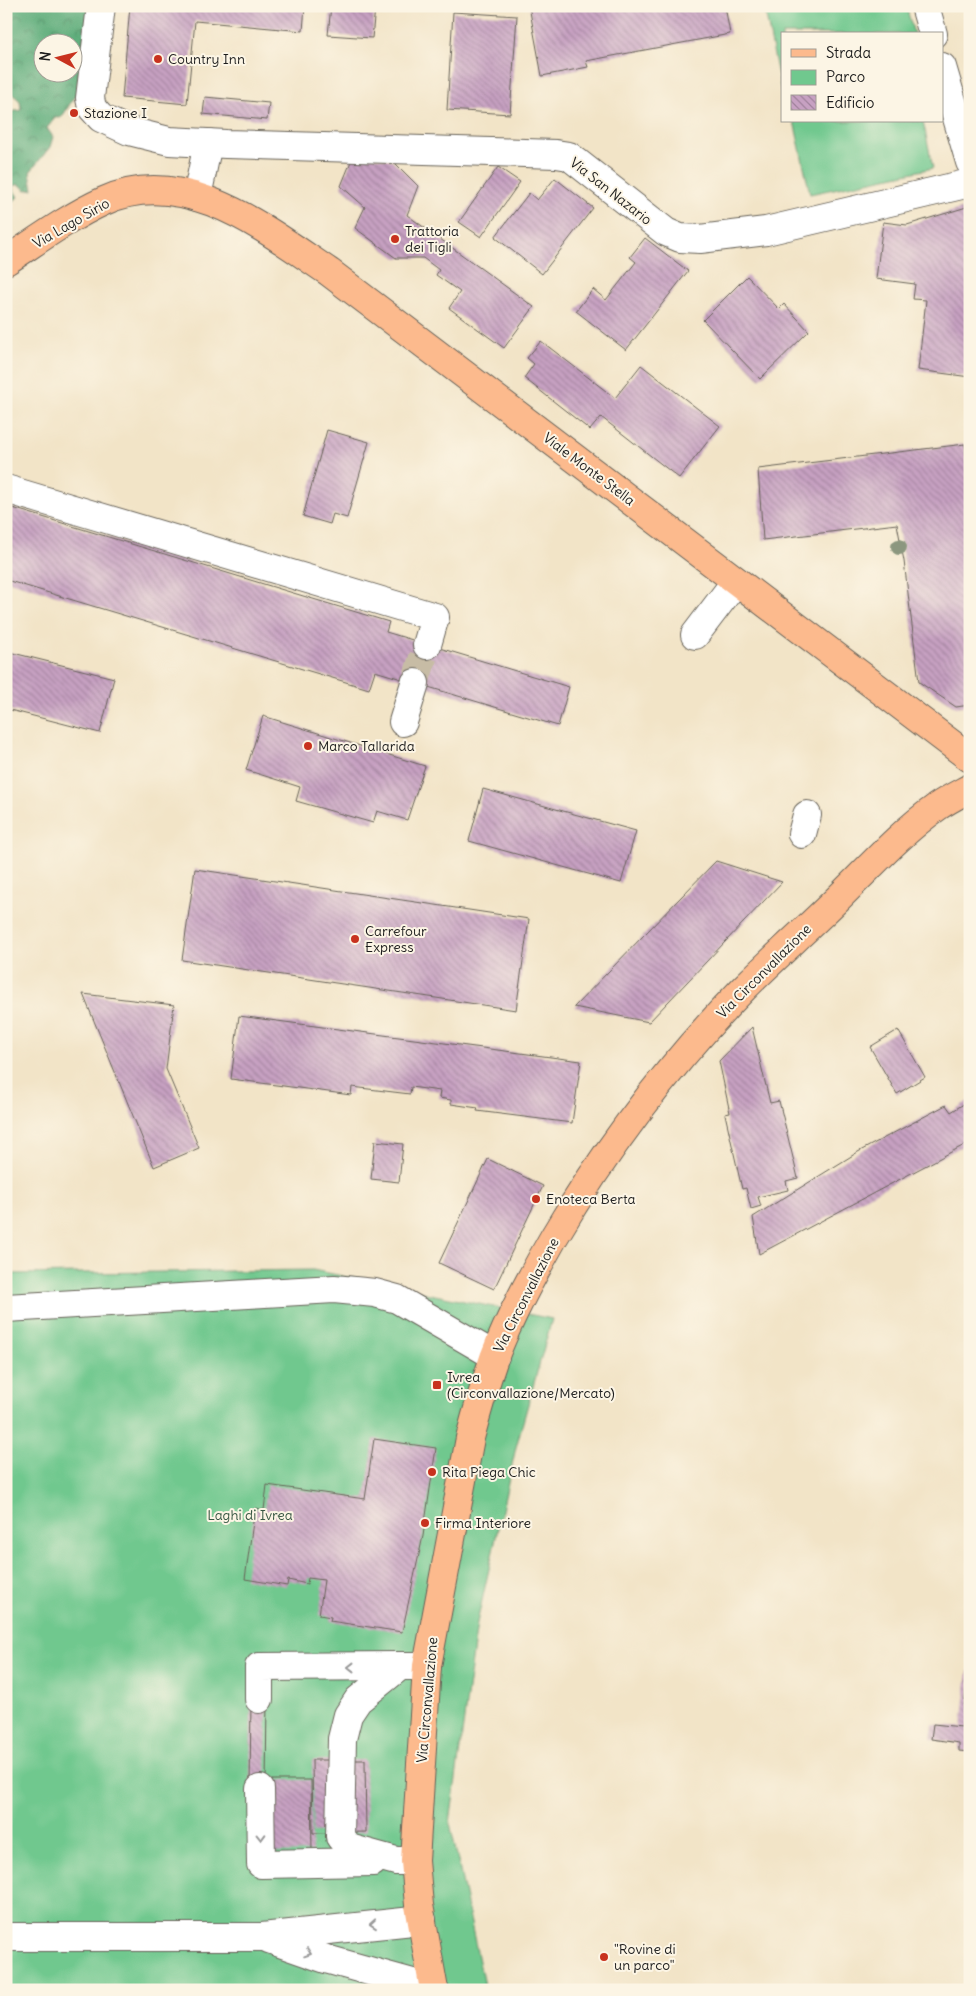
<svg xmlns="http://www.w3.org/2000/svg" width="976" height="1996" font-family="Delius,sans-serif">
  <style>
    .forest { fill: url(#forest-crowns); stroke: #3c644a; fill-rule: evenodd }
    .park { fill: #70c88e; stroke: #467255 }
    .building { fill: url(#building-back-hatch) }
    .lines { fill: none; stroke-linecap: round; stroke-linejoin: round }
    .minor-tunnel { stroke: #c7bca5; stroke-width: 28; stroke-dasharray: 28 14; stroke-linecap: butt }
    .minor-casing { stroke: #676258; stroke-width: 30 }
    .major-casing { stroke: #676258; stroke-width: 30 }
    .minor { stroke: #fff; stroke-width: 28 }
    .major { stroke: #fcba8d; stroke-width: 28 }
    .tree { fill: #8c977f }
    .oneway { stroke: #999 }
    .poi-dot { fill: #c8321e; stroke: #fcf5e5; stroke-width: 2 }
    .labels { text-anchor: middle; stroke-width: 4; stroke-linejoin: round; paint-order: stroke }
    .poi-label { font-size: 14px; fill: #1c1c1c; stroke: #fcf5e5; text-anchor: start }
    .street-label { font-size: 14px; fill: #1c1c1c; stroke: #fcf5e5 }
    .park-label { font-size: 14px; fill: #395844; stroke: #fcf5e5 }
  </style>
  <defs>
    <pattern id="forest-crowns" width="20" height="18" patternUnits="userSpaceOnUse" patternTransform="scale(1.25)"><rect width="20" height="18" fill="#5cac79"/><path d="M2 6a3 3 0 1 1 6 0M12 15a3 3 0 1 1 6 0" fill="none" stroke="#4b8b62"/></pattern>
    <pattern id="building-back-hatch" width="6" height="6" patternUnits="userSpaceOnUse" patternTransform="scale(1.25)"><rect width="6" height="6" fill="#c7a1c2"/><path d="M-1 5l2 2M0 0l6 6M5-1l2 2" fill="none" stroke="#a1829d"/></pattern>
  </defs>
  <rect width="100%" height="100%" fill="#fcf5e5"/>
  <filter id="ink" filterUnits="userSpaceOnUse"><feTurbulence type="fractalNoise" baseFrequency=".02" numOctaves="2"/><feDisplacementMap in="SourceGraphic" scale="10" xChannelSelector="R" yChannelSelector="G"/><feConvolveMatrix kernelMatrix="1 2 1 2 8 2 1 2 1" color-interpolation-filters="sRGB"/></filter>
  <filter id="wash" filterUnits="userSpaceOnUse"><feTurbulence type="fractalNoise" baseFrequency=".0096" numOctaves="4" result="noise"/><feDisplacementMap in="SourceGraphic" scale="20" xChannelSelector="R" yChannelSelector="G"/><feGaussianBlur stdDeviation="1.12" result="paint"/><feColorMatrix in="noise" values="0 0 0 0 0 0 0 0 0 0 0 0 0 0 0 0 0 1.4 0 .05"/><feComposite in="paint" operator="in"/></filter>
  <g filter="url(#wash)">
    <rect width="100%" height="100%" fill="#f2e4c7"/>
    <path class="forest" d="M6 6H89L76 94 62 117 55 118 47 128 53 137 50 147 30 172 33 189 26 190 19 184 12 187 18 197 6 208V109L10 112 21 110 20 101 6 88 10 72 6 71ZM42 42H72V72H42Z"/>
    <g class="park">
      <path d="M764 6H906L914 34H782V95Z"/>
      <path d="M794 121H923L933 168 810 194Z"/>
      <path d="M313 1270 552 1319 516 1447 477 1623 450 1823 485 1990H6V1274Z"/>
    </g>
    <g id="blocks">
      <g class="building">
        <path d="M130 6H305L303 31 195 21 187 104 122 98Z"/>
        <path d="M331 6 375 8 372 38 328 35Z"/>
        <path d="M529 6H725L730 34 586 61 588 67 542 76Z"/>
        <path d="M453 12 517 16 510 114 447 110Z"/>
        <path d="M205 97 269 103 267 120 203 114Z"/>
        <path d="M354 154 392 160 418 186 407 215 534 307 504 348 449 308 460 292 436 275 439 270 423 258H396L355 228 365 207 341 186Z"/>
        <path d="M498 167 520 182 481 237 459 222Z"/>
        <path d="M555 178 593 208 542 274 495 237 529 193 537 200Z"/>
        <path d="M970 206V377L918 370 926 300 913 299 915 284 876 279 883 222 907 225Z"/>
        <path d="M645 238 688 271 626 350 576 311 593 289 606 300 636 262 630 257Z"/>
        <path d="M747 276 779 309 784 304 809 331 760 379 703 320Z"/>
        <path d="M541 341 615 398 641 365 720 426 679 478 601 417 590 430 524 378 534 364 527 358Z"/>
        <path d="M327 430 369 442 347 518 333 514 330 524 303 516Z"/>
        <path d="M965 444 970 485V705L956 707 919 682 904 561 897 524 763 540 758 469Z"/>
        <path d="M6 506 389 622 386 632 569 687 558 726 375 671 369 689 6 580Z"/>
        <path d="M9 652 114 678 100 733 6 709V662Z"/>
        <path d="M263 716 425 766 407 820 377 811 373 823 296 801 300 787 246 770Z"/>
        <path d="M483 789 636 831 621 883 469 841Z"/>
        <path d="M716 861 782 882 649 1022 574 1007Z"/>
        <path d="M195 869 529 919 516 1010 182 960Z"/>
        <path d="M83 994 174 1005 166 1069 199 1148 154 1167Z"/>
        <path d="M239 1016 581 1061 572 1123 477 1111 478 1108 451 1104V1100L439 1098 440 1091 411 1087 410 1094 352 1087 351 1095 231 1079Z"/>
        <path d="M752 1027 770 1103 779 1101 798 1178 786 1181 788 1190 758 1197 761 1206 751 1209 746 1188 742 1189 725 1114 730 1113 719 1061Z"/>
        <path d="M898 1030 925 1077 897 1094 870 1047Z"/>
        <path d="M970 1100V1142L759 1254 753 1217 858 1152 946 1105 951 1112Z"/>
        <path d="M375 1141 403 1144 399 1182 371 1179Z"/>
        <path d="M488 1159 543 1186 494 1289 439 1263Z"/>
        <path d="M374 1439 436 1448 423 1536 402 1632 330 1621 331 1617 319 1615 324 1580 308 1578 307 1584 288 1580 287 1586 245 1579 255 1508 264 1510 267 1485 365 1499Z"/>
        <path d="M968 1671H970V1752L959 1751V1743L931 1739 933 1724 962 1727Z"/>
        <path d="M251 1699H267L266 1788H250Z"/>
        <path d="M312 1760H365L366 1832 313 1833Z"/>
        <path d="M272 1780H311L312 1852 272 1853Z"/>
      </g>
    </g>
  </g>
  <g filter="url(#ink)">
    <use href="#blocks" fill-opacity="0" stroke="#676258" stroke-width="1"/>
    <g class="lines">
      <path class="minor-tunnel" d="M415 683 427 645"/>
      <defs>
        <g id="minor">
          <path d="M101 6 90 98 92 108 101 118 129 131 169 141 226 144 556 154 569 156 666 232 680 238 700 239 766 231 970 183"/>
          <path d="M925 6 933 34"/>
          <path d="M942 67 970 162"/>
          <path d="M197 197 208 143"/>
          <path d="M6 489 435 617 427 645"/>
          <path d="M695 635 736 581"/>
          <path d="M403 722 415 683"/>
          <path d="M802 834 807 815"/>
          <path d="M6 1308 334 1289 375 1293 397 1299 495 1356"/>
          <path d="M259 1699V1667L400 1666"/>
          <path d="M260 1789 261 1864 373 1862"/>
          <path d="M415 1861H396L349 1848 340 1837 342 1739 348 1715 358 1700 400 1666H427"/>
          <path d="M6 1937H262L422 1920"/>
          <path d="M269 1939 326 1959 434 1989"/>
        </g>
        <g id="major">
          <path d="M6 261C38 240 69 217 104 201 184 164 265 229 329 272L970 758"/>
          <path d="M434 1990 419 1905 415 1861 421 1764 427 1666 470 1438C477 1411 485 1384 494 1358 510 1316 532 1276 554 1237 607 1147 671 1063 744 988 771 961 799 936 826 910 862 876 897 835 937 807 947 800 959 794 970 788"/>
        </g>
      </defs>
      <use href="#minor" class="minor-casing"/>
      <use href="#major" class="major-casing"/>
      <use href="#minor" class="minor"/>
      <use href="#major" class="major"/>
    </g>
    <circle class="tree" cx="899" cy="547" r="8"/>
    <defs><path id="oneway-chevron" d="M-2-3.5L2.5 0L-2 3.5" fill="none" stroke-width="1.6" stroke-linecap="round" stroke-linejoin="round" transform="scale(1.25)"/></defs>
    <g class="oneway">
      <use href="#oneway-chevron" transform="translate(351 1667) rotate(180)"/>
      <use href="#oneway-chevron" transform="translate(261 1837) rotate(89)"/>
      <use href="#oneway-chevron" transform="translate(373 1924) rotate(175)"/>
      <use href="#oneway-chevron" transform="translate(308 1953) rotate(19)"/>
    </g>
  </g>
  <g class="poi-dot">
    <circle cx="158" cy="59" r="5"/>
    <circle cx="74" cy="113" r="5"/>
    <circle cx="395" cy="239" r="5"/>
    <circle cx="308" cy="746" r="5"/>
    <circle cx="355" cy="939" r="5"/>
    <circle cx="536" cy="1199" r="5"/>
    <rect x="432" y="1380" width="10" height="10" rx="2.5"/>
    <circle cx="432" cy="1472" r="5"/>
    <circle cx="425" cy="1523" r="5"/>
    <circle cx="604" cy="1957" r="5"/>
  </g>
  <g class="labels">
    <g class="poi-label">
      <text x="168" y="64">Country Inn</text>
      <text x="84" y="118">Stazione I</text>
      <text x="405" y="236">Trattoria<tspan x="405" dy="16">dei Tigli</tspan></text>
      <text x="318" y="751">Marco Tallarida</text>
      <text x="365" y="936">Carrefour<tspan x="365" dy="16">Express</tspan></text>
      <text x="546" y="1204">Enoteca Berta</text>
      <text x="447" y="1382">Ivrea<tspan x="447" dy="16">(Circonvallazione/Mercato)</tspan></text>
      <text x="442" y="1477">Rita Piega Chic</text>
      <text x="435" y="1528">Firma Interiore</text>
      <text x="614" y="1954">"Rovine di<tspan x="614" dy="16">un parco"</tspan></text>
    </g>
    <g class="street-label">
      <text transform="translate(611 191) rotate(38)" y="5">Via San Nazario</text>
      <text transform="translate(71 223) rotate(-30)" y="5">Via Lago Sirio</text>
      <text transform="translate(589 469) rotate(37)" y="5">Viale Monte Stella</text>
      <text transform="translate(764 971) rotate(-45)" y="5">Via Circonvallazione</text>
      <text transform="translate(526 1295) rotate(-63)" y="5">Via Circonvallazione</text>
      <text transform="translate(427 1700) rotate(-85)" y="5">Via Circonvallazione</text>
    </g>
    <g class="park-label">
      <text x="250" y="1520">Laghi di Ivrea</text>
    </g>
  </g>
  <rect width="976" height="1996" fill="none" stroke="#fcf5e5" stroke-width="25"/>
  <rect x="781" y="32" width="162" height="90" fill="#fcf5e5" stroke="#a29e95"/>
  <rect x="791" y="49" width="25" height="8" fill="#fcba8d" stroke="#a29e95"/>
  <text x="826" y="58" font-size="15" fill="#1c1c1c">Strada</text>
  <rect x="791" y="70" width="25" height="15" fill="#70c88e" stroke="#a29e95"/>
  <text x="826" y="82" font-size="15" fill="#1c1c1c">Parco</text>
  <rect x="791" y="95" width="25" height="15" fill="url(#building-back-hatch)" stroke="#a29e95"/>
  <text x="826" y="108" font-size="15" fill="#1c1c1c">Edificio</text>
  <g transform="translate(58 58) rotate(277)"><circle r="24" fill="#fcf5e5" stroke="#a29e95"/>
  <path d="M0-4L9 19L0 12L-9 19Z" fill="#c8321e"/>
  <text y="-8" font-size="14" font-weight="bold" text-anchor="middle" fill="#1c1c1c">N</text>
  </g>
</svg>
